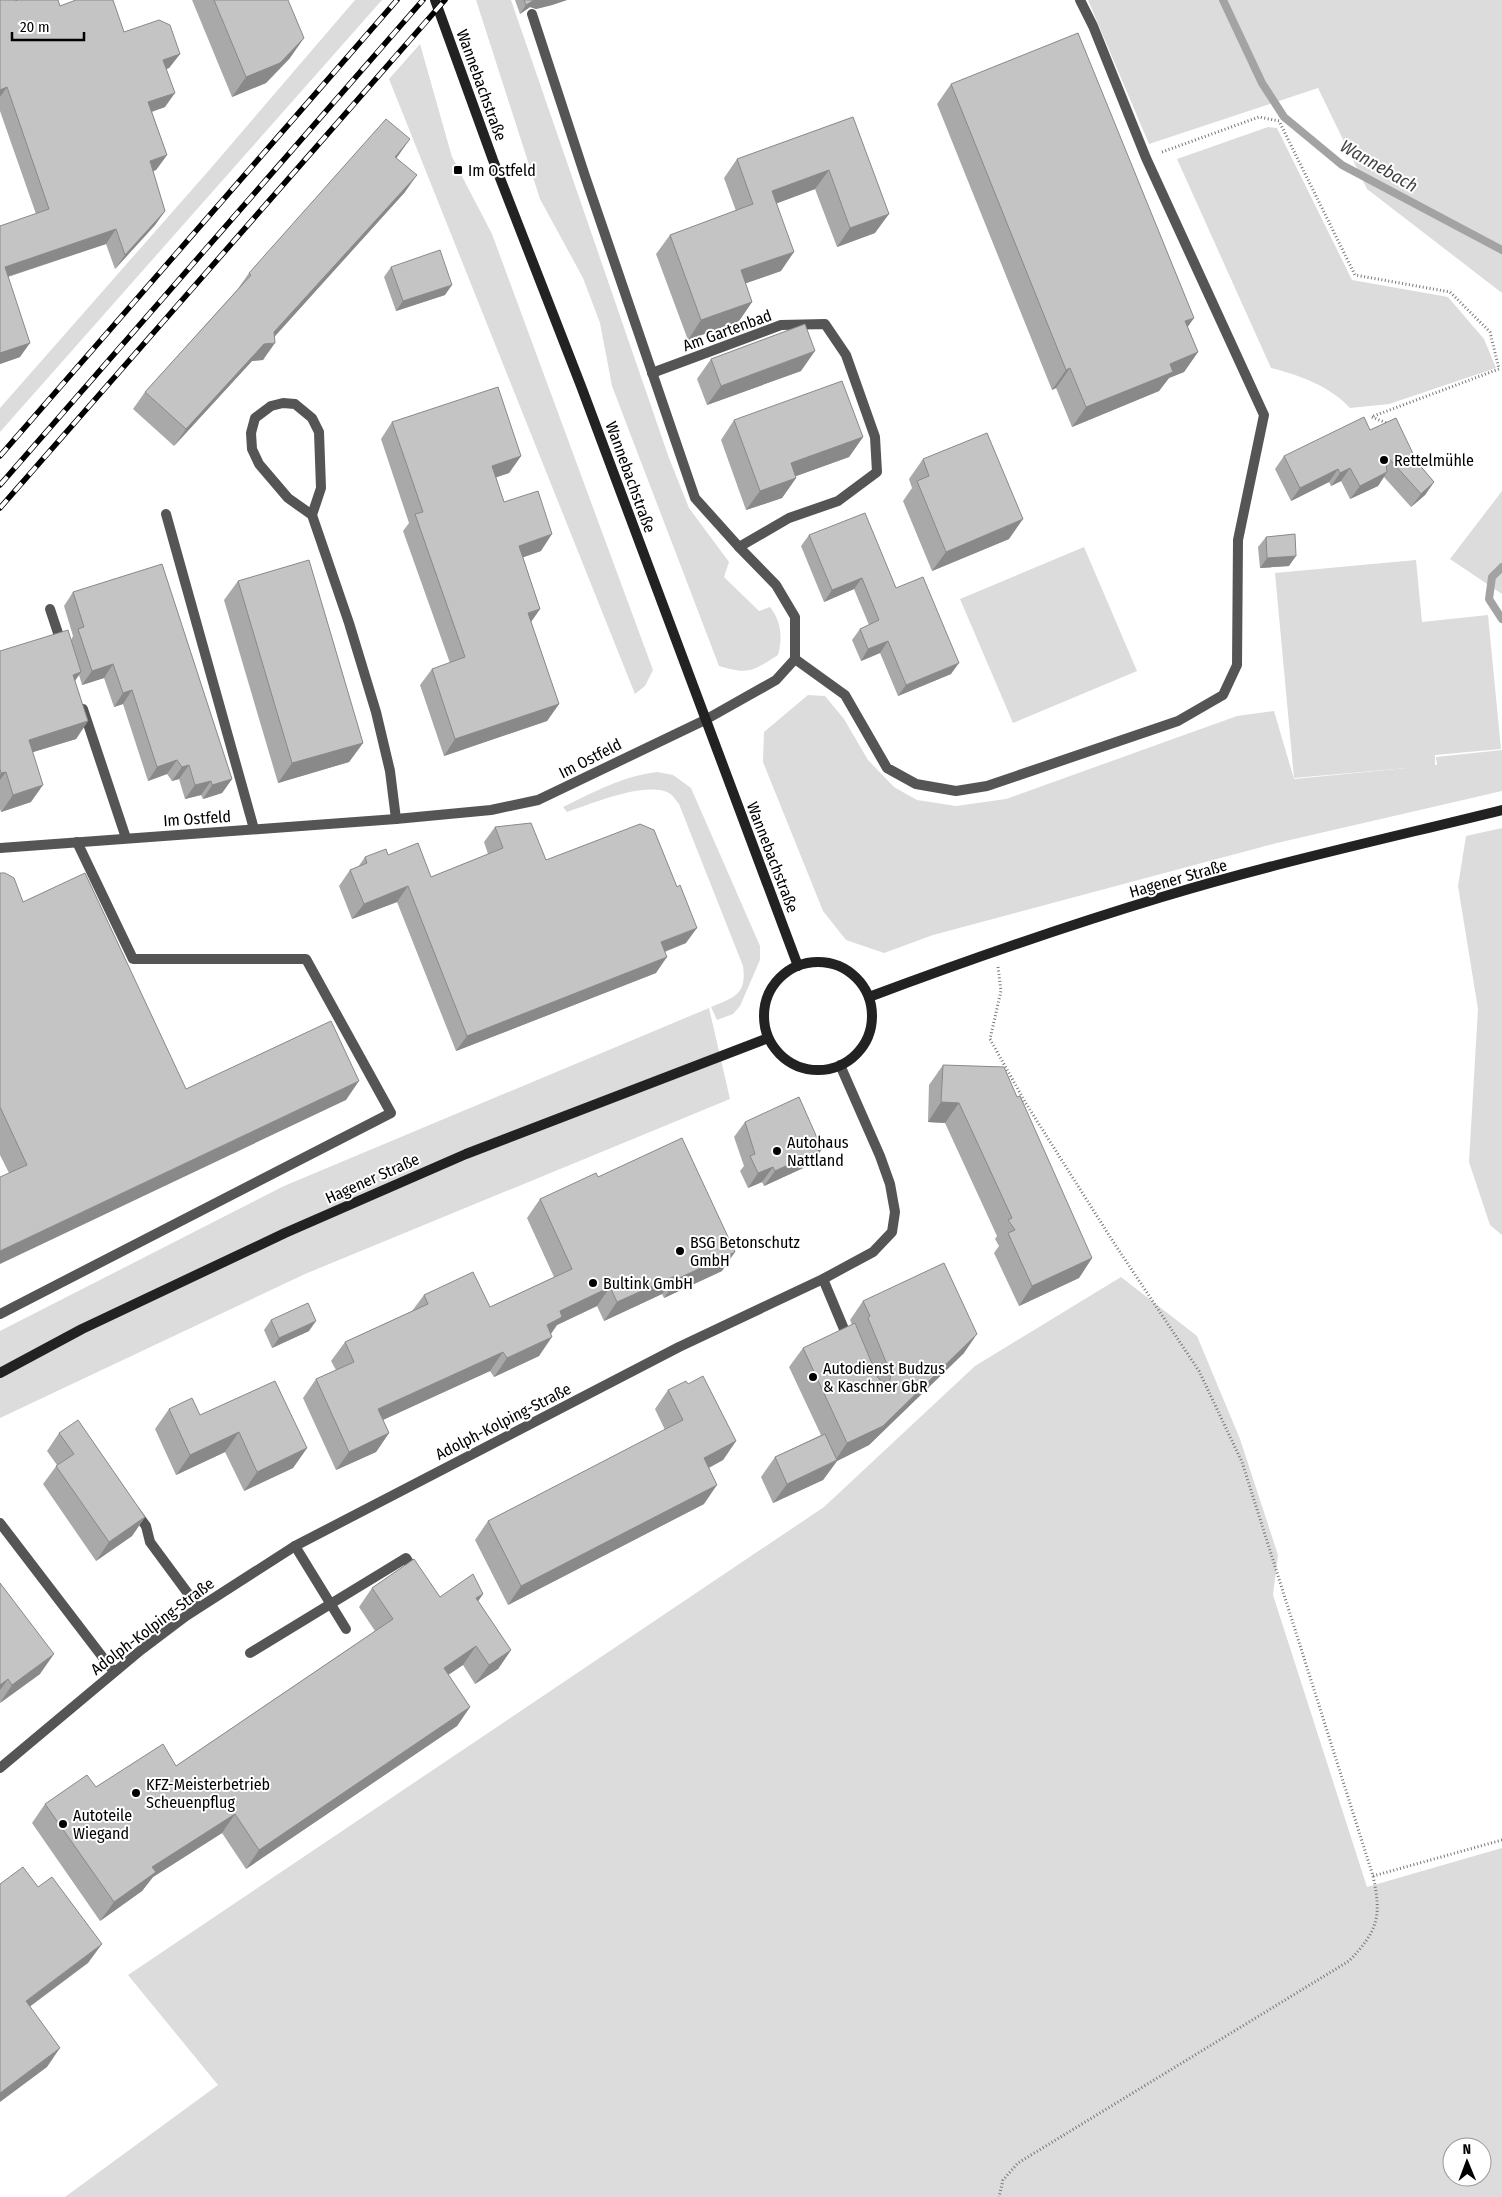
<svg xmlns="http://www.w3.org/2000/svg" width="1502" height="2197" font-family="'Fira Sans Condensed',sans-serif">
  <style>
    .green { fill: #dcdcdc; fill-rule: evenodd }
    .lines { fill: none; stroke-linecap: round; stroke-linejoin: round }
    .stream { stroke: #a3a3a3; stroke-width: 8 }
    .path { stroke: #777; stroke-width: 3; stroke-dasharray: 1 2.5; stroke-linecap: butt }
    .service { stroke: #555; stroke-width: 10 }
    .minor { stroke: #555; stroke-width: 10 }
    .secondary { stroke: #222; stroke-width: 10 }
    .rail-casing { stroke: #000; stroke-width: 5.5 }
    .rail { stroke: #fff; stroke-width: 4; stroke-dasharray: 11; stroke-linecap: butt }
    .wall { fill: #a9a9a9 }
    .shaded-wall { fill: #898989 }
    .building { fill: #c4c4c4; stroke: #898989 }
    .poi-dot { fill: #000; stroke: #fff; stroke-width: 2 }
    .labels { text-anchor: middle; stroke-width: 4; stroke-linejoin: round; paint-order: stroke }
    .street-label { font-size: 16px; fill: #000; stroke: #fff }
    .poi-label { font-size: 16px; fill: #000; stroke: #fff; text-anchor: start }
    .water-label { font-size: 18px; font-style: italic; fill: #444; stroke: #fff }
  </style>
  <rect width="100%" height="100%" fill="#fff"/>
  <g class="green">
    <path d="M355 0H382L0 432V408L211 168Z"/>
    <path d="M476 0H511L669 458 689 508 729 562 724 577 759 611 770 607C781 621 783 637 778 655 753 671 749 675 719 666L612 386 600 323 583 278 540 199Z"/>
    <path d="M1088 0H1502V293L1367 189 1318 88 1149 144Z"/>
    <path d="M420 44 452 157 492 234 653 670 645 686 635 694 389 79Z"/>
    <path d="M1268 127 1277 128 1352 280 1448 297 1484 339 1496 368 1389 404 1350 408C1330 386 1299 375 1271 368L1177 159Z"/>
    <path d="M1502 491V594L1450 559Z"/>
    <path d="M1084 547 1137 671 1013 723 960 599Z"/>
    <path d="M1416 560 1422 622 1488 615 1501 749 1435 755V765H1437L1436 757 1502 750V791L1277 843 933 935 884 953 846 940 823 911 763 762 764 732 808 695 825 696 844 719 868 760 894 787 917 800 956 806 1006 799 1237 716 1274 711 1294 779 1407 768 1294 778 1275 573Z"/>
    <path d="M657 772 673 775 691 788 760 946V960L740 1006 733 1014 717 1020 711 1007C734 997 747 995 743 966L679 804C676 801 673 795 669 793 644 781 592 804 567 812L563 807C594 792 623 776 657 772Z"/>
    <path d="M1502 828V1235L1490 1225 1469 1162 1478 1009 1458 886 1466 836Z"/>
    <path d="M709 1008 730 1099 305 1274 0 1418V1331L284 1186Z"/>
    <path d="M1121 1277 1197 1336 1240 1439 1278 1555 1273 1595 1367 1887 1502 1848V2197H65L218 2085 128 1975 824 1507 975 1366ZM1452 2147H1482V2177H1452Z"/>
  </g>
  <g class="lines">
    <g class="stream">
      <path d="M1223 0 1262 83 1284 117 1342 165 1502 250"/>
      <path d="M1502 567 1492 577 1489 599 1502 619"/>
    </g>
    <g class="path">
      <path d="M1162 152 1259 117 1279 121 1355 275 1450 292 1490 332 1499 369 1371 417"/>
      <path d="M1372 417 1389 424"/>
      <path d="M998 967 1001 991 990 1039 1025 1102 1114 1243 1199 1371 1242 1462 1373 1876C1382 1916 1378 1931 1349 1961L1018 2163 1003 2180 999 2197"/>
      <path d="M1373 1876 1502 1840"/>
    </g>
    <g class="service">
      <path d="M166 514 254 829"/>
      <path d="M50 609 62 645"/>
      <path d="M795 659 845 695 887 768 916 784 956 791 987 786 1178 721 1223 695 1237 665 1238 540 1264 415 1146 158 1093 26 1080 0"/>
      <path d="M83 709 126 838"/>
      <path d="M823 1279 849 1341"/>
      <path d="M0 1314 391 1113 306 959H133L77 842"/>
      <path d="M135 1511 146 1526 150 1542 198 1607"/>
      <path d="M0 1523 114 1672"/>
      <path d="M295 1546 346 1629"/>
      <path d="M250 1653 406 1558 416 1574"/>
    </g>
    <g class="minor">
      <path d="M652 373 781 325 825 324 846 355 875 437 877 472 838 501 789 518 739 547"/>
      <path d="M396 819 491 810 538 800 705 720 776 680 795 659V617L776 585 739 547 695 498 585 176 532 14"/>
      <path d="M0 848 396 819 390 771 376 712 349 623 312 515 288 498 259 464 252 449 251 433 255 418 271 406 283 403 295 404 312 418 319 432 321 488 312 515"/>
      <path d="M0 1768 141 1650 186 1616 295 1546 679 1347 823 1279 873 1252 892 1232 895 1212 890 1184 880 1156 840 1065"/>
    </g>
    <g class="secondary">
      <path d="M435 0 493 160 581 386 798 966"/>
      <circle cx="818" cy="1016" r="54"/>
      <path d="M869 997C965 961 1063 927 1162 897 1274 863 1389 838 1502 810"/>
      <path d="M0 1373 82 1329 285 1233 466 1154 768 1038"/>
    </g>
    <defs>
      <g id="rail">
        <path d="M0 456 397 0"/>
        <path d="M0 485 423 0"/>
        <path d="M0 508 445 0"/>
      </g>
    </defs>
    <use href="#rail" class="rail-casing"/>
    <use href="#rail" class="rail"/>
  </g>
  <g class="wall">
    <path d="M0 0 60 6 180 54 169 68 166 69 165 107 152 112 167 155 156 170 153 171 165 211 155 225 115 269 106 244 8 277 20 357 0 364V226L36 214 0 111Z"/>
    <path d="M192 0H288L290 58 266 83 232 97Z"/>
    <path d="M515 0H567L552 5 536 9 530 7 520 14Z"/>
    <path d="M951 84 1188 327 1198 352 1184 372 1169 378 1159 391 1072 427 1056 388 1052 390 937 104Z"/>
    <path d="M853 117 875 233 837 247 815 189 777 203 781 271 745 283 752 302 739 321 688 340 656 254 670 235 736 211 724 178 737 159Z"/>
    <path d="M396 158 405 192 274 336 263 360 252 361 174 446 133 409 145 392 237 290 249 273Z"/>
    <path d="M391 267 445 295 396 311 384 277Z"/>
    <path d="M711 359 801 371 707 405 697 379Z"/>
    <path d="M734 420 863 437 849 457 796 476V478L782 498 746 510 721 440Z"/>
    <path d="M392 422 521 456 509 473 496 477 504 502 541 551 523 557 540 609 531 622 559 704 547 721 444 756 420 685 432 669 450 663 403 531 409 523 381 439Z"/>
    <path d="M1370 430 1417 462 1434 482 1425 495 1411 507 1384 477 1378 486 1350 499 1341 481 1331 486 1329 482 1291 501 1275 469 1284 456Z"/>
    <path d="M923 459 1009 539 932 571 903 501 912 488 909 479Z"/>
    <path d="M809 535 896 588 951 674 898 696 880 653 861 661 852 640 860 629 869 625 854 589 824 602 801 546Z"/>
    <path d="M1266 537 1289 566 1260 568 1258 547Z"/>
    <path d="M238 581 363 743 349 762 278 783 224 600Z"/>
    <path d="M73 592 232 779 222 793 203 799 201 795 185 799 179 779 172 781 167 774 148 781 123 704 114 707 104 678 82 685 79 675 75 681 88 721 76 739 33 752 31 802 1 812 0 809V651L71 640 73 636 64 606Z"/>
    <path d="M495 827 546 860 686 943 665 952 656 973 456 1051 397 902 352 919 339 886 350 870 358 867 365 857 388 855 431 877 488 854 484 842Z"/>
    <path d="M0 873 23 902 186 1089 346 1100 9 1173 0 1155Z"/>
    <path d="M943 1065 1092 1258 1079 1278 1019 1306 994 1253 999 1246 995 1239 997 1236 945 1123 928 1122 929 1085Z"/>
    <path d="M745 1122 812 1164 764 1186 762 1182 748 1188 740 1171 744 1166 734 1137Z"/>
    <path d="M598 1177 722 1271 664 1298 662 1294 604 1321 597 1306 557 1325 551 1334 539 1356 494 1377 490 1371 383 1420 389 1433 376 1452 336 1470 303 1398 316 1379 336 1370 331 1361 345 1342 412 1311 424 1295 490 1307 554 1277 527 1218 540 1199Z"/>
    <path d="M863 1301 964 1353 869 1445 837 1461 823 1480 773 1503 761 1477 775 1457 821 1435 789 1367 803 1348 852 1325 850 1320Z"/>
    <path d="M271 1320 309 1331 272 1348 264 1330Z"/>
    <path d="M688 1384 736 1441 723 1460 709 1468 704 1504 508 1605 475 1540 488 1521 665 1430 655 1409 668 1390Z"/>
    <path d="M169 1409 200 1415 307 1448 293 1468 244 1491 225 1452 176 1475 155 1429Z"/>
    <path d="M59 1433 145 1517 132 1536 96 1561 43 1484 57 1465 47 1451Z"/>
    <path d="M0 1583 40 1674 0 1703Z"/>
    <path d="M372 1588 440 1597 483 1594 478 1601 511 1650 498 1669 475 1684 463 1665 448 1675 470 1707 457 1726 246 1869 222 1833 153 1877 142 1891 100 1921 32 1823 45 1804 96 1787 176 1766 375 1631 359 1607Z"/>
  </g>
  <g class="shaded-wall">
    <path d="M534 0H567L552 5 536 9 530 7 520 14 526 5Z"/>
    <path d="M304 38 290 58 266 83 232 97 246 77Z"/>
    <path d="M180 54 169 68 153 74 163 60Z"/>
    <path d="M7 87 0 97V90Z"/>
    <path d="M175 93 165 107 138 116 148 102Z"/>
    <path d="M410 139 398 156 383 174 395 157Z"/>
    <path d="M167 155 156 170 140 175 150 161Z"/>
    <path d="M829 170 815 189 759 210 772 191Z"/>
    <path d="M417 175 405 192 268 344 275 343 263 360 252 361 174 446 186 429Z"/>
    <path d="M165 211 155 225 115 269 125 255Z"/>
    <path d="M889 214 875 233 837 247 850 228Z"/>
    <path d="M116 229 106 244 0 279 5 267Z"/>
    <path d="M794 252 781 271 727 290 741 270Z"/>
    <path d="M452 285 445 295 396 311 403 301Z"/>
    <path d="M752 302 739 321 688 340 701 320Z"/>
    <path d="M1194 318 1180 338 1185 321Z"/>
    <path d="M30 343 20 357 0 364V353Z"/>
    <path d="M815 351 801 371 707 405 721 386Z"/>
    <path d="M1198 352 1184 372 1169 378 1159 391 1072 427 1086 407 1170 364Z"/>
    <path d="M1070 368 1056 388 1052 390 1066 370Z"/>
    <path d="M863 437 849 457 777 483 791 463Z"/>
    <path d="M521 456 509 473 480 483 492 466Z"/>
    <path d="M1350 468 1341 481 1331 486 1340 473Z"/>
    <path d="M1338 469 1329 482 1291 501 1300 488Z"/>
    <path d="M1387 472 1378 486 1350 499 1360 486Z"/>
    <path d="M796 478 782 498 746 510 760 491Z"/>
    <path d="M1434 482 1425 495 1411 507 1421 494Z"/>
    <path d="M1023 519 1009 539 932 571 946 552Z"/>
    <path d="M552 534 541 551 507 563 519 546Z"/>
    <path d="M1296 556 1289 566 1260 568 1267 558Z"/>
    <path d="M862 578 854 589 824 602 832 590Z"/>
    <path d="M540 609 528 626V613Z"/>
    <path d="M888 641 880 653 861 661 868 649Z"/>
    <path d="M959 663 951 674 898 696 906 685Z"/>
    <path d="M113 664 104 678 82 685 92 671Z"/>
    <path d="M81 672 69 689 73 675Z"/>
    <path d="M132 690 123 704 114 707 123 693Z"/>
    <path d="M559 704 547 721 444 756 455 739Z"/>
    <path d="M88 721 76 739 17 757 29 740Z"/>
    <path d="M363 743 349 762 278 783 292 763Z"/>
    <path d="M177 760 167 774 148 781 157 767Z"/>
    <path d="M189 765 179 779 172 781 182 767Z"/>
    <path d="M6 772 0 780V775L1 773Z"/>
    <path d="M232 779 222 793 203 799 212 785Z"/>
    <path d="M211 781 201 795 185 799 195 785Z"/>
    <path d="M43 785 31 802 1 812 13 795Z"/>
    <path d="M408 886 397 902 352 919 364 904Z"/>
    <path d="M697 928 686 943 650 957 661 942Z"/>
    <path d="M667 957 656 973 456 1051 467 1036Z"/>
    <path d="M359 1081 346 1100 0 1264V1251Z"/>
    <path d="M941 1102 959 1103 945 1123 928 1122Z"/>
    <path d="M822 1149 812 1164 764 1186 775 1171Z"/>
    <path d="M773 1167 762 1182 748 1188 758 1173Z"/>
    <path d="M735 1252 722 1271 664 1298 677 1279Z"/>
    <path d="M1092 1258 1079 1278 1019 1306 1032 1286Z"/>
    <path d="M675 1276 662 1294 604 1321 617 1302Z"/>
    <path d="M610 1287 597 1306 557 1325 549 1336 547 1325 560 1311Z"/>
    <path d="M316 1321 309 1331 272 1348 279 1338Z"/>
    <path d="M977 1334 964 1353 869 1445 837 1461 823 1480 773 1503 787 1484 834 1462 847 1443Z"/>
    <path d="M552 1337 539 1356 494 1377 507 1358Z"/>
    <path d="M503 1352 490 1371 365 1428 378 1409Z"/>
    <path d="M239 1432 225 1452 176 1475 190 1455Z"/>
    <path d="M389 1433 376 1452 336 1470 349 1452Z"/>
    <path d="M736 1441 723 1460 691 1477 704 1458Z"/>
    <path d="M307 1448 293 1468 244 1491 257 1472Z"/>
    <path d="M717 1485 704 1504 508 1605 521 1586Z"/>
    <path d="M145 1517 132 1536 96 1561 109 1542Z"/>
    <path d="M483 1594 470 1613 476 1598Z"/>
    <path d="M476 1646 463 1665 430 1687 444 1668Z"/>
    <path d="M511 1650 498 1669 475 1684 489 1665Z"/>
    <path d="M54 1654 40 1674 0 1703 12 1685Z"/>
    <path d="M8 1679 0 1690V1685Z"/>
    <path d="M470 1707 457 1726 246 1869 259 1850Z"/>
    <path d="M235 1814 222 1833 153 1877 142 1891 100 1921 114 1902 152 1867Z"/>
    <path d="M102 1944 88 1963 12 2020 26 2001Z"/>
    <path d="M60 2048 47 2067 0 2102V2093Z"/>
  </g>
  <g class="building">
    <path d="M0 0H14L15 1 18 0H58L60 6 76 0H113L124 32 159 20 170 25 180 54 163 60 175 93 148 102 167 155 150 161 165 211 125 255 116 229 5 267 30 343 0 353V226L49 209 7 87 0 90Z"/>
    <path d="M214 0H288L304 38 280 63 246 77Z"/>
    <path d="M524 0H534L526 5Z"/>
    <path d="M1078 33 1194 318 1185 321 1198 352 1170 364 1173 372 1086 407 1070 368 1066 370 951 84Z"/>
    <path d="M853 117 889 214 850 228 829 170 772 191 794 252 741 270 752 302 701 320 670 235 753 204 737 159Z"/>
    <path d="M386 119 410 139 395 157 417 175 274 332 275 343 264 344 186 429 145 392 251 275 249 273Z"/>
    <path d="M440 250 452 285 403 301 391 267Z"/>
    <path d="M805 324 815 351 721 386 711 359Z"/>
    <path d="M842 381 863 437 791 463 796 478 760 491 734 420Z"/>
    <path d="M498 387 521 456 492 466 504 502 538 491 552 534 519 546 540 609 528 613 559 704 455 739 432 669 465 657 415 514 423 512 392 422Z"/>
    <path d="M1364 417 1370 430 1396 418 1417 462 1434 482 1421 494 1385 454 1387 472 1360 486 1350 468 1340 473 1338 469 1300 488 1284 456Z"/>
    <path d="M987 433 1023 519 946 552 917 481 929 476 923 459Z"/>
    <path d="M865 513 896 588 923 577 959 663 906 685 888 641 868 649 860 629 879 620 862 578 832 590 809 535Z"/>
    <path d="M1295 534 1296 556 1267 558 1266 537Z"/>
    <path d="M309 560 363 743 292 763 238 581Z"/>
    <path d="M162 564 232 779 212 785 211 781 195 785 189 765 182 767 177 760 157 767 132 690 123 693 113 664 92 671 78 629 84 627 73 592Z"/>
    <path d="M68 630 81 672 73 675 88 721 29 740 43 785 13 795 6 772 1 773 0 769V651Z"/>
    <path d="M531 823 546 860 640 824 654 830 677 887 680 885 697 928 661 942 667 957 467 1036 408 886 364 904 350 870 367 863 365 857 386 849 388 855 418 843 431 877 503 848 495 827Z"/>
    <path d="M0 873H5L14 878 23 902 85 873 186 1089 331 1021 359 1081 0 1251V1177L27 1165 0 1107Z"/>
    <path d="M943 1065 1004 1067 1017 1097 1020 1096 1092 1258 1032 1286 1008 1233 1015 1230 1008 1220 1012 1218 959 1103 941 1102Z"/>
    <path d="M799 1097 822 1149 775 1171 773 1167 758 1173 750 1156 755 1154 745 1122Z"/>
    <path d="M682 1138 735 1252 677 1279 675 1276 617 1302 610 1287 560 1311 562 1317 547 1325 552 1337 507 1358 503 1352 378 1409 389 1433 349 1452 316 1379 354 1362 345 1342 428 1304 424 1295 473 1272 490 1307 572 1269 540 1199 596 1173 598 1177Z"/>
    <path d="M944 1263 977 1334 883 1426 847 1443 803 1348 855 1323 878 1378 883 1382H888L890 1380 891 1374 868 1318 870 1316 863 1301Z"/>
    <path d="M308 1303 316 1321 279 1338 271 1320Z"/>
    <path d="M703 1376 736 1441 704 1458 717 1485 521 1586 488 1521 683 1420 668 1390 686 1381 688 1384Z"/>
    <path d="M275 1381 307 1448 257 1472 239 1432 190 1455 169 1409 192 1398 200 1415Z"/>
    <path d="M78 1420 145 1517 109 1542 56 1466 74 1454 59 1433Z"/>
    <path d="M825 1434 837 1460 787 1484 775 1457Z"/>
    <path d="M414 1559 440 1597 473 1574 483 1594 476 1598 511 1650 489 1665 476 1646 444 1668 470 1707 259 1850 235 1814 152 1867 156 1872 114 1902 45 1804 87 1775 96 1787 163 1744 176 1766 393 1619 372 1588Z"/>
    <path d="M0 1583 54 1654 12 1685 8 1679 0 1685Z"/>
    <path d="M23 1867 38 1887 52 1877 102 1944 26 2001 60 2048 0 2093V1884Z"/>
  </g>
  <g class="poi-dot">
    <rect x="453" y="165" width="10" height="10" rx="2.5"/>
    <circle cx="1384" cy="460" r="5"/>
    <circle cx="777" cy="1151" r="5"/>
    <circle cx="680" cy="1251" r="5"/>
    <circle cx="593" cy="1283" r="5"/>
    <circle cx="813" cy="1377" r="5"/>
    <circle cx="136" cy="1793" r="5"/>
    <circle cx="63" cy="1824" r="5"/>
  </g>
  <g class="labels">
    <g class="street-label">
      <text transform="translate(482 85) rotate(70)" y="6">Wannebachstraße</text>
      <text transform="translate(727 330) rotate(-20)" y="6">Am Gartenbad</text>
      <text transform="translate(631 477) rotate(70)" y="6">Wannebachstraße</text>
      <text transform="translate(590 758) rotate(-27)" y="6">Im Ostfeld</text>
      <text transform="translate(197 818) rotate(-4)" y="6">Im Ostfeld</text>
      <text transform="translate(773 857) rotate(69)" y="6">Wannebachstraße</text>
      <text transform="translate(1178 878) rotate(-16)" y="6">Hagener Straße</text>
      <text transform="translate(372 1178) rotate(-24)" y="6">Hagener Straße</text>
      <text transform="translate(503 1421) rotate(-27)" y="6">Adolph-Kolping-Straße</text>
      <text transform="translate(152 1626) rotate(-37)" y="6">Adolph-Kolping-Straße</text>
    </g>
    <g class="poi-label">
      <text x="468" y="176">Im Ostfeld</text>
      <text x="1394" y="466">Rettelmühle</text>
      <text x="787" y="1148">Autohaus<tspan x="787" dy="18">Nattland</tspan></text>
      <text x="690" y="1248">BSG Betonschutz<tspan x="690" dy="18">GmbH</tspan></text>
      <text x="603" y="1289">Bultink GmbH</text>
      <text x="823" y="1374">Autodienst Budzus<tspan x="823" dy="18">&amp; Kaschner GbR</tspan></text>
      <text x="146" y="1790">KFZ-Meisterbetrieb<tspan x="146" dy="18">Scheuenpflug</tspan></text>
      <text x="73" y="1821">Autoteile<tspan x="73" dy="18">Wiegand</tspan></text>
    </g>
    <g class="water-label">
      <text transform="translate(1379 166) rotate(30)" y="6">Wannebach</text>
    </g>
  </g>
  <g transform="translate(1467 2162) rotate(359)"><circle r="24" fill="#ffffff" stroke="#999999"/>
  <path d="M0-4L9 19L0 12L-9 19Z" fill="#000000"/>
  <text y="-8" font-size="14" font-weight="bold" text-anchor="middle" fill="#000000">N</text>
  </g>
  <path d="M12 32v8h72v-8" fill="none" stroke="#000000" stroke-width="2.5"/>
  <text x="20" y="32" font-size="15" fill="#000000" stroke="#ffffff" stroke-width="4" paint-order="stroke">20 m</text>
</svg>
